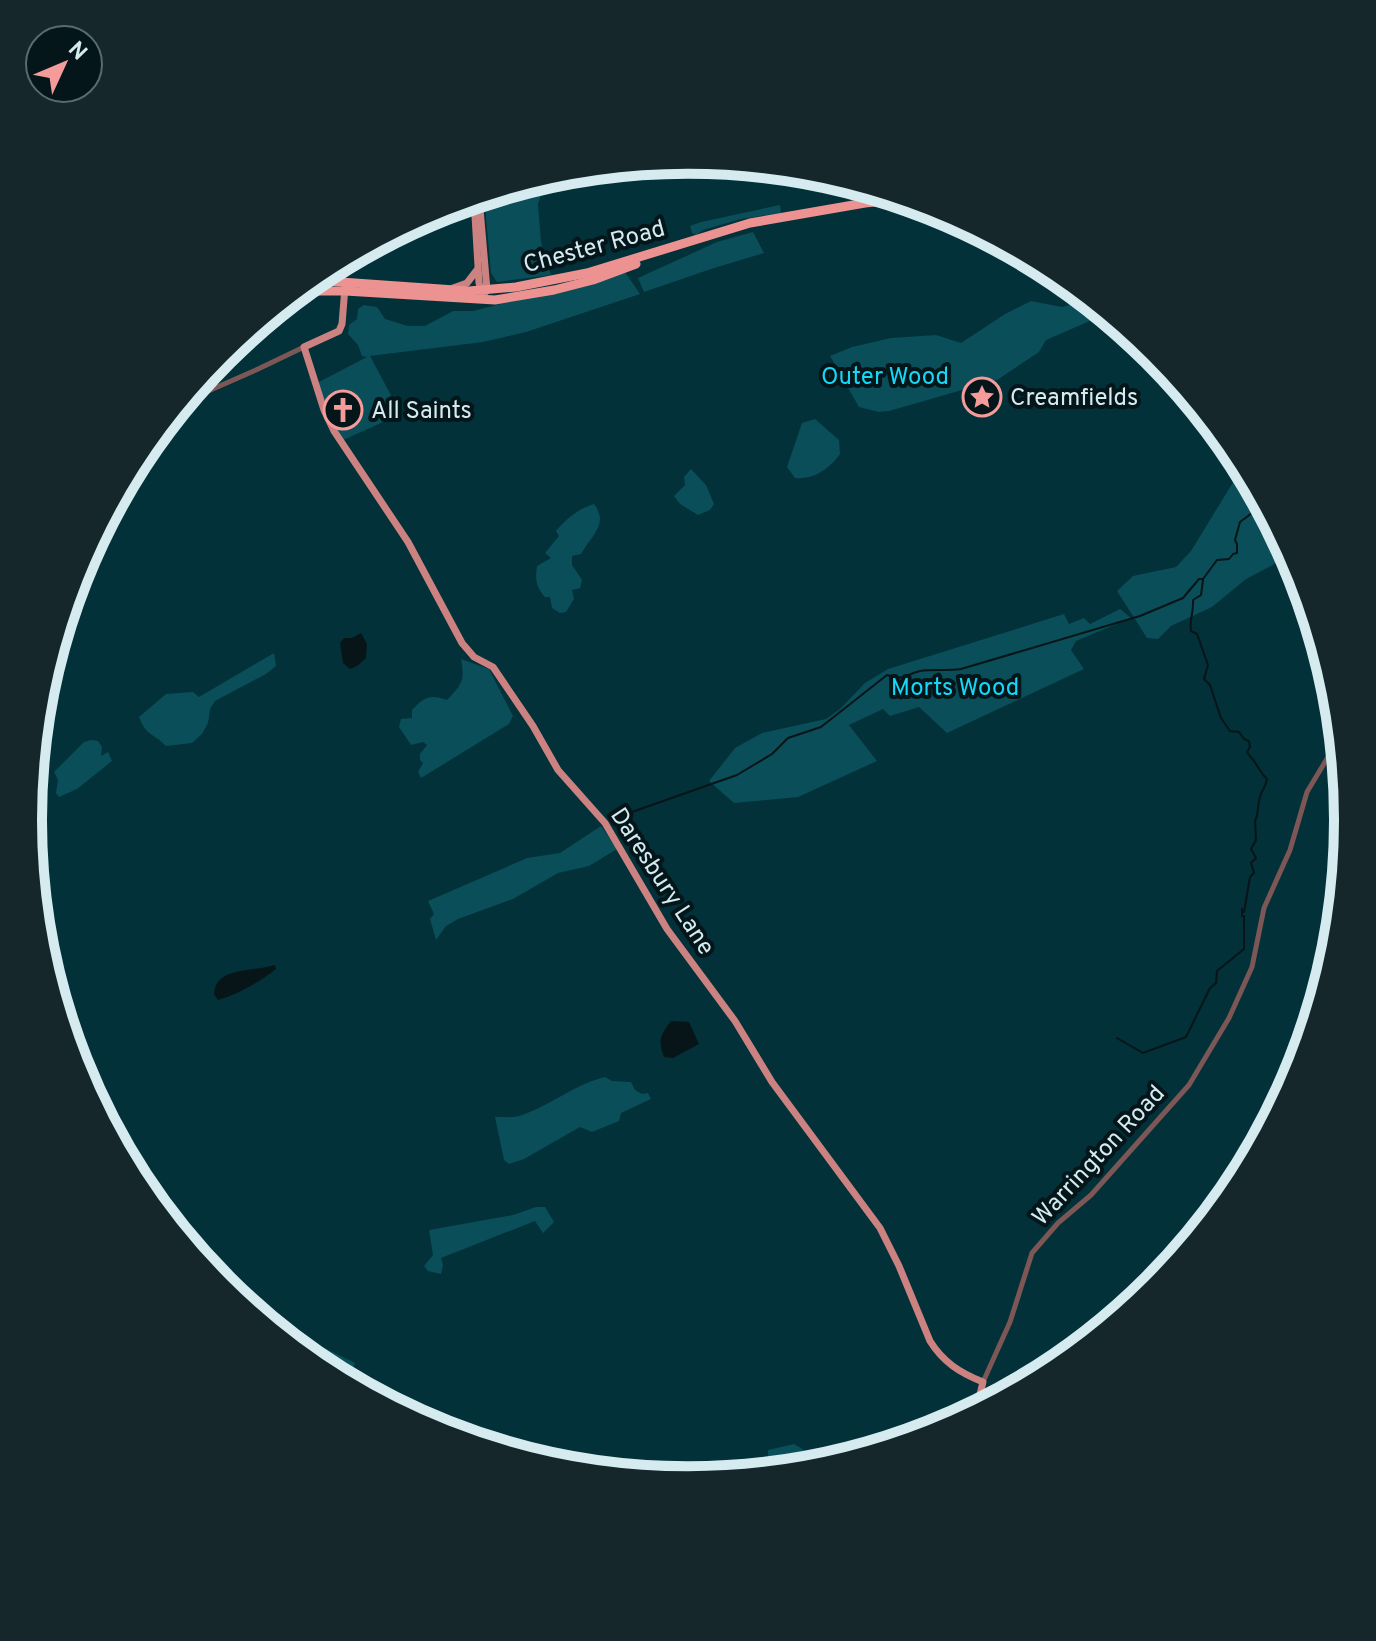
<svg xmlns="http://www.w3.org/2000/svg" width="1376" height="1641" font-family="Overpass,sans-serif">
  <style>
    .green { fill: #0a4e59 }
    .water { fill: #071518 }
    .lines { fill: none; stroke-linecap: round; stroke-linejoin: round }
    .stream { stroke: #071518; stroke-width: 2 }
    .minor { stroke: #7c5756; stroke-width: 5 }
    .major { stroke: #cc8280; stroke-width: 7 }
    .highway { stroke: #ec9291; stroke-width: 9 }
    .labels { text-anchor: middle; stroke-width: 8; stroke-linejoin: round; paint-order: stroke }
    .street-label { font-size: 24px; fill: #d5ebf0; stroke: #05161a }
    .park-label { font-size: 24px; fill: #14d8f5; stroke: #05161a }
    .poi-label { font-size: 24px; fill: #d5ebf0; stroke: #05161a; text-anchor: start }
    .rim { fill: none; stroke: #d5ebf0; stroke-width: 10 }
  </style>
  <rect width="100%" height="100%" fill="#023139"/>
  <g class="green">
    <path d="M547 177 538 204 541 242 551 275 497 282 491 273 484 196Z"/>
    <path d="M780 205 781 213 741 219 703 230 696 235 692 233 690 226 701 222Z"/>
    <path d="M753 232 764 253 711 269 644 292 638 278 717 242Z"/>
    <path d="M625 272 640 294 526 332 483 342 370 356 401 414 341 441 317 383 367 357 362 356 358 345 348 334 349 325 357 319 358 309 364 305 377 307 385 319 408 326H425L453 311H473Z"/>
    <path d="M1088 299 1106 314 1046 340 1039 352 997 380 889 411 879 412 859 407 830 356 852 347 891 338 936 335 961 343 1005 314 1031 301 1062 307 1084 301Z"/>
    <path d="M815 419 839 440 840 454C830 468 814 480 795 478L787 467 802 423Z"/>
    <path d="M1243 466 1287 547 1285 553 1273 565 1246 579 1212 607 1171 626 1158 639 1147 638 1117 591 1133 576 1176 567 1191 551Z"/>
    <path d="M691 469 706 485 714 504 710 510 698 515 680 504 674 496 685 485 684 477Z"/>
    <path d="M594 504C609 524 592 535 581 554L572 556V565L582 580 580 588 572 590 574 599 566 612 560 613 552 608 550 597H545C536 587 535 579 537 566L551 558 545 553 559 536 556 531C567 518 578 509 594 504Z"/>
    <path d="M1120 609 1131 618 1076 641 1071 650 1084 669 947 733 919 707 890 716 883 709 849 725 877 761 798 797 734 803 709 781 735 748 762 733 826 719 840 709 865 683 888 669 1064 614 1069 624 1084 618 1090 624Z"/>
    <path d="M274 653 276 666 266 674 215 701 210 709 208 723 202 734 192 743 166 746C152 732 147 737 139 717L166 694 193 692 199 697Z"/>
    <path d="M461 659 489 669 513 716 509 724 421 778 418 772 423 763 420 760V754L427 745 423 742 411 745 399 727 401 719 412 718V710C424 697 430 694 447 700 462 684 465 681 461 659Z"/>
    <path d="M91 740 98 741 102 747 101 756 108 752 112 761 77 789 59 797 56 793 58 780 54 772 84 742Z"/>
    <path d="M601 826 617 849 589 866 558 873 513 899 458 919 446 926 436 940 430 919 434 914 428 901 527 858 560 853Z"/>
    <path d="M605 1077 612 1081 631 1082 635 1090 642 1094 648 1093 651 1099 621 1113 619 1121 592 1132 580 1127 524 1159 509 1164 504 1160 495 1117C504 1117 514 1118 522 1115 551 1105 575 1084 605 1077Z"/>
    <path d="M536 1207H545L554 1222 543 1233 535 1221 441 1258 443 1265 441 1274 428 1271 424 1266 433 1255 429 1230 513 1215Z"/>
    <path d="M250 1311 355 1363 347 1383 321 1369Z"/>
    <path d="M794 1444 814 1456 798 1470 775 1472 768 1462V1450Z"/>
  </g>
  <g class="water">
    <path d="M361 633 367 644 366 658 357 666 350 669 343 663 340 643 344 638H352Z"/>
    <path d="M275 965 276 969C259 982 239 994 218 1000L214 994C215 966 255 972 275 965Z"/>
    <path d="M671 1021 689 1022 699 1044 673 1058 664 1057C658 1040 660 1035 671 1021Z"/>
  </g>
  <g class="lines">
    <g class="stream">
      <path d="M1203 580 1201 595 1193 600C1194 612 1189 620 1191 631L1197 634 1208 665 1204 679 1210 685 1221 718 1230 731 1239 732 1244 739 1249 741 1250 747 1247 752C1250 757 1253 759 1256 764 1260 770 1261 774 1267 779 1266 787 1262 789 1260 797 1257 806 1259 813 1255 821L1256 840 1251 849 1256 858 1251 863 1254 873 1250 877 1244 912"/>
      <path d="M612 819 737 775 772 754 788 738 821 727 887 675C906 681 903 675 920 671 933 669 947 671 961 669L1140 616 1183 598 1199 579H1203L1217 560 1229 559 1233 554 1237 553V544L1235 540 1240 522 1264 504"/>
      <path d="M1242 916V909"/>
      <path d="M1117 1038 1143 1053 1186 1037 1210 988 1216 983 1217 971 1244 949V916"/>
    </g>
    <g class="minor">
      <path d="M181 403 256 370 304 347"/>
      <path d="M983 1382 1010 1322 1032 1253 1058 1223 1091 1195 1189 1085 1229 1018 1252 967 1264 908 1290 850 1307 792 1340 737"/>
    </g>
    <g class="major">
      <path d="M479 197 487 290 484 294"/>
      <path d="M474 199 479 283 482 293"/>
      <path d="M345 287 342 324 339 331 304 347 324 410 334 431 408 542 462 643 474 657 493 667 533 726 558 770 605 823 667 929 735 1021 772 1082 880 1228 899 1266 930 1341C943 1362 960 1373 983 1382L976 1411"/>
      <path d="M453 288 467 283 477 270"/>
    </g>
    <g class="highway">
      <path d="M312 280 469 291 516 287 587 273 750 223 865 203 903 199"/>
      <path d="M298 291H345L495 300 554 290 593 280 636 264"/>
    </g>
  </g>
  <defs>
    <symbol id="sight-ring" viewBox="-11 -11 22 22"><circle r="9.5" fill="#05161a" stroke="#f59b99" stroke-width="1.5"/><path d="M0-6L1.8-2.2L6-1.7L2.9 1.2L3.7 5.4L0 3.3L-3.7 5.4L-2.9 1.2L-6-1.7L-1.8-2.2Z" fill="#f59b99"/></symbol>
    <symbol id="church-ring" viewBox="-11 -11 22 22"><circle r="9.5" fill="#05161a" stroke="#f59b99" stroke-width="1.5"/><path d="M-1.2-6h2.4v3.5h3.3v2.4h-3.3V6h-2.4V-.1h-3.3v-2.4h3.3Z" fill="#f59b99"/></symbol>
  </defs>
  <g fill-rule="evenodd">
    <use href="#sight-ring" x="960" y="375" width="44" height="44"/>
    <use href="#church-ring" x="321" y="388" width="44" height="44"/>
  </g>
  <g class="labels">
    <g class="street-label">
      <text transform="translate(594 246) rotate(-15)" y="8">Chester Road</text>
      <text transform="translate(663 881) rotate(57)" y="8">Daresbury Lane</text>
      <text transform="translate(1098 1155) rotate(-47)" y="8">Warrington Road</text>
    </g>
    <g class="park-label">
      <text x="885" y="384">Outer Wood</text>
      <text x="955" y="695">Morts Wood</text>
    </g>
    <g class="poi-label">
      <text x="1010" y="405">Creamfields</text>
      <text x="371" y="418">All Saints</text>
    </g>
  </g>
  <path d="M0 0H1376V1641H0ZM42 820a646 646 0 1 1 1292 0a646 646 0 1 1-1292 0Z" fill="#16272b" fill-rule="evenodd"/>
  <path class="rim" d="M42 820a646 646 0 1 1 1292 0a646 646 0 1 1-1292 0Z"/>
  <g transform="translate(64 64) rotate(46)"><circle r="38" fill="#05161a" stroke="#586b70" stroke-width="2"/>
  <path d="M0-6L14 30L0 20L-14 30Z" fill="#f59b99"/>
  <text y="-12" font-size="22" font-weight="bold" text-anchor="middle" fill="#d5ebf0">N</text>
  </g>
</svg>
